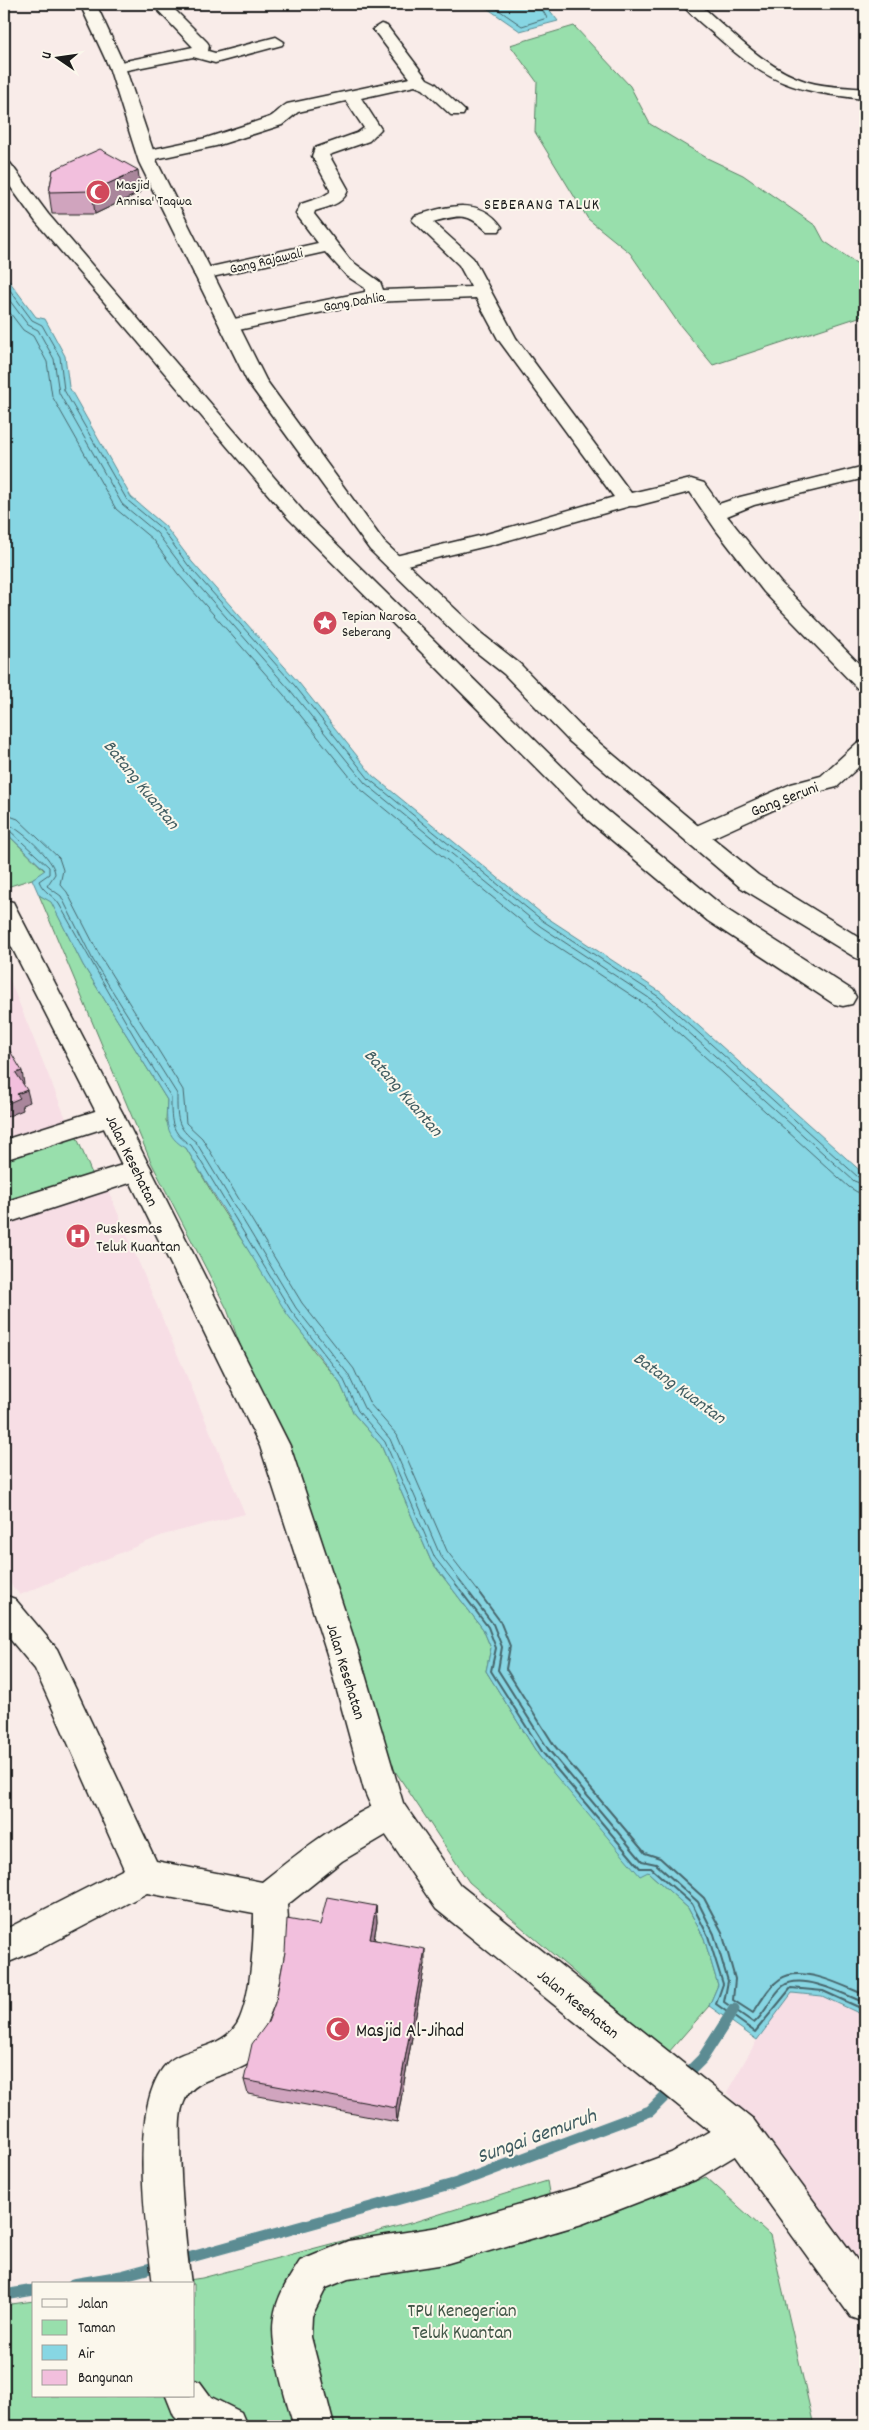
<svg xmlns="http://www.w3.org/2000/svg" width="869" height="2430" font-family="Dekko,sans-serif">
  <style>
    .built { fill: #f7dee5 }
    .green { fill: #98dfac; stroke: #5a7e64 }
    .water { fill: #87d6e3; stroke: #5c8c93 }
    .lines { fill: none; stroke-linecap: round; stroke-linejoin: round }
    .shore-far1 { stroke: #47666c; stroke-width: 1 }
    .shore { stroke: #47666c; stroke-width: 2 }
    .stream { stroke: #5c8c93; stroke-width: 11 }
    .street-casing { stroke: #1c1c1c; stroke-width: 3 }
    .secondary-casing { stroke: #1c1c1c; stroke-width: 3 }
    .street { fill: #fbf7ec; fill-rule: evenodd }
    .secondary { fill: #fbf7ec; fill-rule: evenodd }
    .wall { fill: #d0a4be; stroke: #1c1c1c }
    .shaded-wall { fill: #a9869b; stroke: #1c1c1c }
    .building { fill: #f2bfdd; stroke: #1c1c1c }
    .labels { text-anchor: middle; stroke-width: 4; stroke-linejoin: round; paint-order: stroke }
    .far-poi-label { font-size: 14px; fill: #1c1c1c; stroke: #fbf7ec; text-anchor: start }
    .far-street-label { font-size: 14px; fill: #1c1c1c; stroke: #fbf7ec }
    .far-quarter-label { font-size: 16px; letter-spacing: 1px; fill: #1c1c1c; stroke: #fbf7ec }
    .street-label { font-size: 16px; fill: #1c1c1c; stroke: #fbf7ec }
    .poi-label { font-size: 16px; fill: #1c1c1c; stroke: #fbf7ec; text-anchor: start }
    .water-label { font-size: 18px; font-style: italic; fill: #415d62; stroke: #fbf7ec }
    .near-poi-label { font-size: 19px; fill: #1c1c1c; stroke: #fbf7ec; text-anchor: start }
    .near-park-label { font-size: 19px; fill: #415647; stroke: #fbf7ec }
    .near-water-label { font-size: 21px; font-style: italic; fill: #415d62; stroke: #fbf7ec }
  </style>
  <rect width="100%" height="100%" fill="#f9ece9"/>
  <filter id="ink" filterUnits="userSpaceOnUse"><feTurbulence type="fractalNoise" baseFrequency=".02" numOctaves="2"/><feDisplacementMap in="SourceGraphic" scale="10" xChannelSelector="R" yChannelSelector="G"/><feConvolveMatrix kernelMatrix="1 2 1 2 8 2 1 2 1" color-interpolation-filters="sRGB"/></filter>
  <g filter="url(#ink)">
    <g class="built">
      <path d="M4 966 67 1121 4 1140Z"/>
      <path d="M106 1185 245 1514 163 1535 20 1595 4 1577V1217Z"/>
      <path d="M792 1993 822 1996 865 2016V2272L727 2092 757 2040Z"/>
    </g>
    <g class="green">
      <path d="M574 26 630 86 650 124 707 158 743 175 816 226 824 241 865 269V315L713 365 679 324 630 253 588 219 535 132 537 82 510 45Z"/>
      <path d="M4 831 45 871 32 879 7 887 4 882Z"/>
      <path d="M39 895 51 901 83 965 167 1100 166 1121 186 1148 221 1208 314 1351 339 1381 354 1414 381 1445 431 1561 483 1629 491 1648 486 1671 539 1756 648 1872 688 1908 704 1938 718 1985 709 2006 668 2053 469 1882 393 1768 227 1309 151 1162Z"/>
      <path d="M75 1133 95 1181 4 1209V1155Z"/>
      <path d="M706 2177 770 2235 814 2426H4V2305L34 2301V2396H194V2284H161L202 2278 414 2222 547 2181 556 2233Z"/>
    </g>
    <g class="water">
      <path d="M481 4H540L548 8 558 21 520 31Z"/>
      <path d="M4 274 36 317 45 319 65 356 69 387 131 497 165 526 192 562 299 683 373 776 546 917 662 993 865 1175V2016L822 1996 792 1993 757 2040 709 2006 718 1985 704 1938 688 1908 648 1872 640 1876 539 1756 486 1671 491 1648 483 1629 431 1561 381 1445 354 1414 339 1381 287 1314 186 1148C165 1137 166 1121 167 1100L83 965 51 902 39 895 32 879 45 870 4 831Z"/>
    </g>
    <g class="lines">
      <g class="shore-far1">
        <path d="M490 4 522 26 547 18 539 4"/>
        <path d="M4 282 32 320 42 325 60 357 64 390 127 500 162 529 188 565 295 686 369 779 543 921 659 997 858 1177 865 1179"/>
        <path d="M4 293 28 325 38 330 54 359 59 393 122 504 157 533 184 569 290 690 365 783 540 926 655 1002 854 1181 865 1185"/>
        <path d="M4 305 23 330 33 336 47 362 52 396 116 509 152 539 178 574 284 695 359 788 535 932 651 1008 849 1187 857 1192 865 1193"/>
        <path d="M4 814 18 819 59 858 63 870 60 884 67 892 100 956 183 1090 186 1123 202 1138 302 1303 354 1369 370 1404 397 1435 447 1551 481 1595"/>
        <path d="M4 822C18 827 55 859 55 874L47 886 61 896 93 960 177 1094C177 1118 176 1127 196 1142L296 1308 348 1374 364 1408 390 1439 440 1555 471 1595"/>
        <path d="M4 828 9 830 49 867V874L39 881C43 892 53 895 59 904 96 969 131 1034 171 1097 171 1119 170 1133 191 1145L291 1311 343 1378 358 1411 385 1442 435 1558 464 1595"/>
      </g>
      <g class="shore">
        <path d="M463 1594 488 1627 496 1648 491 1671 543 1753 640 1868H651L692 1904 708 1936 723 1984 716 2004 755 2032 791 1988 823 1991 865 2010"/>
        <path d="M470 1594 493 1624 502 1647 498 1670 548 1749 642 1861 656 1864 698 1902 714 1934 728 1981 724 2002 754 2023C766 2013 771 1996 783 1986 802 1972 846 1995 865 2003"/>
        <path d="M480 1594 500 1621 510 1646 506 1669 554 1745 645 1853 660 1858 704 1898 722 1932 735 1979 733 2000 753 2013C761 2002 768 1987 780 1979 801 1964 844 1986 865 1995"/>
      </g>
      <g class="stream">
        <path d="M684 2077 702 2059 734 2009"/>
        <path d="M177 2261 457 2183 650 2111 673 2088"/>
        <path d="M73 2284 121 2276 162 2265"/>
        <path d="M4 2295 34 2290"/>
      </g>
      <defs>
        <g id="street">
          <path d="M152 4H169L207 42 209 45 208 51 215 53 276 37 284 42 282 45 215 63 193 57 117 72 111 70 109 67 111 64 193 47Z"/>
          <path d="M682 4H699C732 32 765 69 808 82 826 87 846 87 865 89V99C794 91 770 85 716 36 705 26 691 16 682 4Z"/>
          <path d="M381 24 387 26 427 79 435 83 465 111 463 115H451L423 89 415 86 361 98 381 129 369 141 329 155 348 189C345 204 327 207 315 211L314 214 350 260 380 282 383 290 471 287 459 265 412 220 415 216C445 207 480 195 502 227L499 231H487C467 212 459 215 433 222L473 258 516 338 631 493 691 479 704 483 719 504 740 497 865 466V478L754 505 727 516 780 582 865 670V690L857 688 764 592 716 530 690 492 636 506H630L495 544 394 568 387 566 383 562 387 558 483 535 614 497 498 339 476 298 370 302 229 332 222 330 220 326 222 322 229 320 365 292V288L347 276 325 252 203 279 197 278 194 274 197 270 318 243 296 214 301 204 322 197 330 192V189L312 156 315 148 357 133 364 128 346 101 298 112 282 125 216 146 146 161 140 160 138 156 140 152 206 138 270 117C277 113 280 108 287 104L410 78 373 29Z"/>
          <path d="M4 162 10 163 48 214 303 511 604 808 726 909 852 990 856 997 852 1004 843 1006 834 1004 708 921 588 820 289 519 36 222 4 178Z"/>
          <path d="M865 741V761L837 787 806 795 703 842 695 844 687 842 683 836 687 830 791 784 821 776 857 743Z"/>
          <path d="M111 1106 120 1109 124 1116 120 1123 4 1160V1140Z"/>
          <path d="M138 1160 148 1163 152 1170 148 1177 4 1224V1202Z"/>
          <path d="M4 1595 15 1599 57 1649 156 1861 262 1882C302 1850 343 1817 391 1798L403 1803 408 1814 403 1825 342 1861 287 1905C291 1946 285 2041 246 2065 226 2077 193 2077 184 2102 178 2116 180 2133 180 2148 181 2193 185 2239 191 2284H153C146 2229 129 2113 163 2068 176 2051 198 2051 216 2042 226 2037 236 2029 240 2018 251 1993 254 1941 254 1913L147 1893 40 1949 4 1964V1930L124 1869 35 1669 4 1632Z"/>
          <path d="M740 2114 753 2119 758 2132 753 2145 695 2180 582 2224 445 2264 348 2279 326 2288 312 2316 311 2337 334 2426H294C285 2398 269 2345 274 2317 277 2296 289 2278 300 2261L348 2241 445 2226 582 2186 671 2153Z"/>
          <path d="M194 2380 200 2382 211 2397 241 2412 247 2426 183 2425 174 2416 166 2396H194Z"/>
        </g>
        <g id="secondary">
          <path d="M80 4H96L125 67 157 162 266 380 384 542 482 634 520 664 585 731 703 830 758 875 865 941V961L856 958 740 887 569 741 504 674 466 644 370 550 247 381 139 162 109 67Z"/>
          <path d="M4 900 13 902 16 908 124 1116 290 1446 359 1654 403 1803 460 1885 753 2119 865 2271V2322L851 2317 727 2145 436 1909 379 1825 364 1790 327 1654 260 1446 98 1116 4 932Z"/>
        </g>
      </defs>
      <use href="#street" class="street-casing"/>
      <use href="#secondary" class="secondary-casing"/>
      <use href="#street" class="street"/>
      <use href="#secondary" class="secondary"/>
    </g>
    <g class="wall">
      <path d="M53 170 141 192 95 214H52L49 192Z"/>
      <path d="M376 1906 377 1922 374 1939 425 1964 397 2122 248 2094 244 2080 276 2000 285 1952 320 1925Z"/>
    </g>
    <g class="shaded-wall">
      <path d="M138 170 141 192 95 214 92 191Z"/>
      <path d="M22 1071 24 1084 19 1086 16 1073Z"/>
      <path d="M27 1090 30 1102 22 1105 23 1110 4 1118V1105L17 1094Z"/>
      <path d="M376 1906 377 1922 371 1955 370 1939Z"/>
      <path d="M425 1949V1964L397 2122 396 2108Z"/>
    </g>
    <g class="building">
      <path d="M100 149 138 170 92 191 49 192 53 170Z"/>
      <path d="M4 1041 22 1071 16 1073 27 1090 17 1094 20 1098 4 1105Z"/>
      <path d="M327 1897 376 1906 370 1939 425 1949 396 2108 244 2080 252 2044 268 2022 276 2000 285 1952 287 1919 320 1925Z"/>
    </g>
  </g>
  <defs>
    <symbol id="mosque-disc" viewBox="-11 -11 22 22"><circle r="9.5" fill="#d1495b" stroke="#fbf7ec"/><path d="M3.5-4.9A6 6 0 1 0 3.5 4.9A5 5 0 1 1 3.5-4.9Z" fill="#fff"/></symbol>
    <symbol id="sight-disc" viewBox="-11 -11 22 22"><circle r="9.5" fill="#d1495b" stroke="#fbf7ec"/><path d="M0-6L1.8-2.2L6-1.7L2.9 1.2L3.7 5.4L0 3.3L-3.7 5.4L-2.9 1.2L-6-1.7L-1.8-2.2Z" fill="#fff"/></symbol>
    <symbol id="hospital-disc" viewBox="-11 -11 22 22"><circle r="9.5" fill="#d1495b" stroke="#fbf7ec"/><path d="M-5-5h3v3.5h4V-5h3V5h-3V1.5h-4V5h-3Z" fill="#fff"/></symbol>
  </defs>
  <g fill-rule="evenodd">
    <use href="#mosque-disc" x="84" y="178" width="28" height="28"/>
    <use href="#sight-disc" x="311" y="609" width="28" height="28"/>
    <use href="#hospital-disc" x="64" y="1222" width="28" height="28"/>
    <use href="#mosque-disc" x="324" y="2015" width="28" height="28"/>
  </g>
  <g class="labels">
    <g class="far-poi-label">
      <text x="116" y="189">Masjid<tspan x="116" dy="16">Annisa' Taqwa</tspan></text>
      <text x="342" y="620">Tepian Narosa<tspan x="342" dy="16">Seberang</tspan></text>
    </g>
    <g class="far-street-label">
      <text transform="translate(266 260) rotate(-13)" y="5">Gang Rajawali</text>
      <text transform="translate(354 301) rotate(-10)" y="5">Gang Dahlia</text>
    </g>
    <g class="far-quarter-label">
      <text x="542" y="209">SEBERANG TALUK</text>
    </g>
    <g class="street-label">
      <text transform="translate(784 798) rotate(-21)" y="6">Gang Seruni</text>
      <text transform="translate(133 1160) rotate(64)" y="6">Jalan Kesehatan</text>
      <text transform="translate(347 1671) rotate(73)" y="6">Jalan Kesehatan</text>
      <text transform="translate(579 2003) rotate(39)" y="6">Jalan Kesehatan</text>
    </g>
    <g class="poi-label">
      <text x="96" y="1233">Puskesmas<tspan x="96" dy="18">Teluk Kuantan</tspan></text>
    </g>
    <g class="water-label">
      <text transform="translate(142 784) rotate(51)" y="6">Batang Kuantan</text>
      <text transform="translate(404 1092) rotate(49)" y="6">Batang Kuantan</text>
      <text transform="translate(680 1387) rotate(36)" y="6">Batang Kuantan</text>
    </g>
    <g class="near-poi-label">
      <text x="356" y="2036">Masjid Al-Jihad</text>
    </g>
    <g class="near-park-label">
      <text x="462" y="2316">TPU Kenegerian<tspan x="462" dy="22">Teluk Kuantan</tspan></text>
    </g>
    <g class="near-water-label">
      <text transform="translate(536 2135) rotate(-20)" y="7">Sungai Gemuruh</text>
    </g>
  </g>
  <rect width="869" height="2430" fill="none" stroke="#fbf7ec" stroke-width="20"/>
  <rect x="10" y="10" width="849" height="2410" fill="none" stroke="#1c1c1c" stroke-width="2" filter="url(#ink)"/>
  <rect x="32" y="2282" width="162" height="115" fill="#fbf7ec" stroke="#a29f99"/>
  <rect x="42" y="2299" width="25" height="8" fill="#fbf7ec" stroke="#a29f99"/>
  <text x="78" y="2308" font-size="15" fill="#1c1c1c">Jalan</text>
  <rect x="42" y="2320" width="25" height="15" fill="#98dfac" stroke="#a29f99"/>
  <text x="78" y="2332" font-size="15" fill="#1c1c1c">Taman</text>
  <rect x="42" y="2345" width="25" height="15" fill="#87d6e3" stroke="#a29f99"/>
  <text x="78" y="2358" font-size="15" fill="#1c1c1c">Air</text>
  <rect x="42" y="2370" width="25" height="15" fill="#f2bfdd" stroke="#a29f99"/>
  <text x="78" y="2382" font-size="15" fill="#1c1c1c">Bangunan</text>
  <g transform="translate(58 58) rotate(283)" stroke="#fbf7ec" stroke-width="4" paint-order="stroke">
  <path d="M0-4L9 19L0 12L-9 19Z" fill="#1c1c1c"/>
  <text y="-8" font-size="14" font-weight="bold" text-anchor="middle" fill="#1c1c1c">U</text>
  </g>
</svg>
